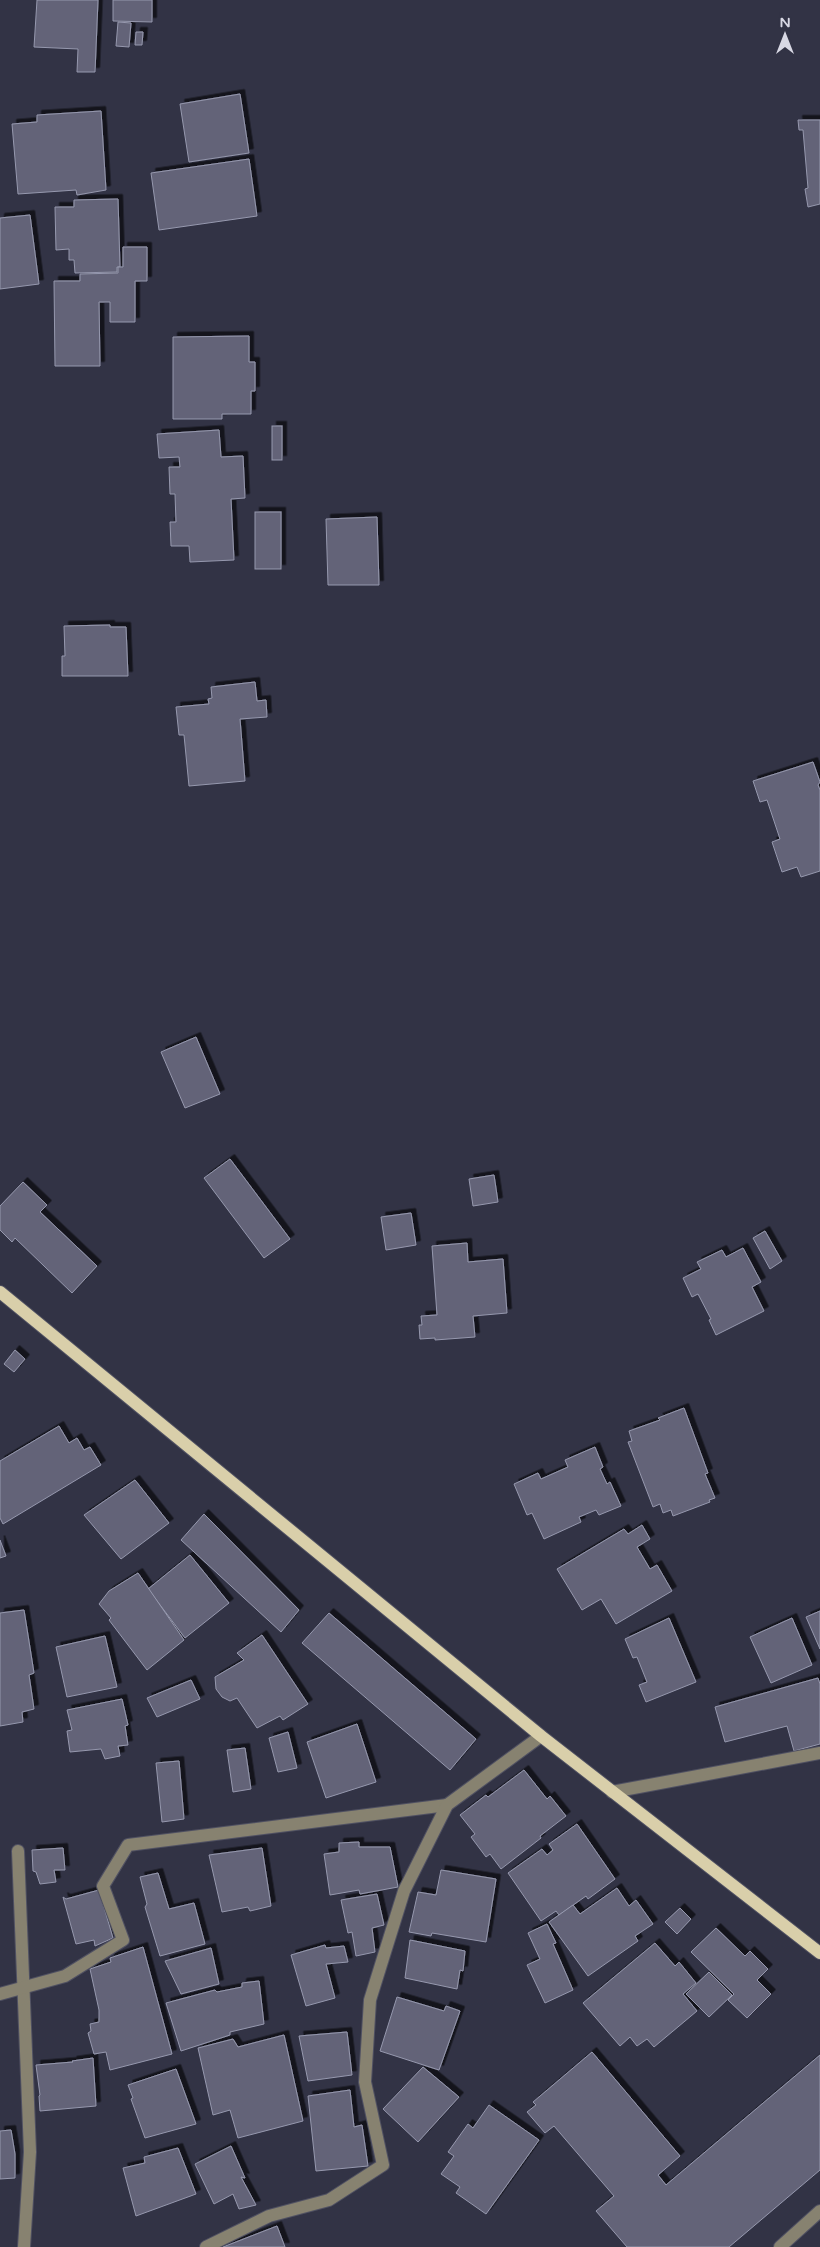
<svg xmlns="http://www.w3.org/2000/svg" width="820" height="2247" font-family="'Varela Round',sans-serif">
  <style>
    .building { fill: #636478; stroke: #9698ae; filter: url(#shadow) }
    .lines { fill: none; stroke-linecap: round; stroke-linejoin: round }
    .minor-casing { stroke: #505162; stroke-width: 14 }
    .major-casing { stroke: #505162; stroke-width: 14 }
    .minor { stroke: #878270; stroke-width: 12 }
    .major { stroke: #d9cfaa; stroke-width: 12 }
  </style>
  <defs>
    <filter id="shadow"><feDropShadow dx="4.5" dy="-4.5" stdDeviation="0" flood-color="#0009"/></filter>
  </defs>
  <rect width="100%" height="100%" fill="#323345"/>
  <g class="building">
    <path d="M37 0H98L95 72H77L78 49 34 47Z"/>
    <path d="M113 0H152V22L113 21Z"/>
    <path d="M118 22 131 23 129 47 116 46Z"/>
    <path d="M136 32H143L142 45H135Z"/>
    <path d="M240 94 249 153 189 162 180 104Z"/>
    <path d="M101 111 106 190 77 195 76 190 18 194 12 124 37 122V115Z"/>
    <path d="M798 120H820V204L808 207 805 189 808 188 803 130H799Z"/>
    <path d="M249 159 257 216 159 230 151 173Z"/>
    <path d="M118 199 120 267H117V272L75 273 74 260H69V249L56 250 55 207H74V200Z"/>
    <path d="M30 215 39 284 0 289V218Z"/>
    <path d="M123 247H147V281H135V322H110V302H99L100 366H55L54 281H80V274L118 273V267H123Z"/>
    <path d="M249 336V362H255V391H251V414H222V419H173V337Z"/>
    <rect x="272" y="426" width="10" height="34"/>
    <path d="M219 430 221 457 243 456 245 498 231 499 234 560 190 562 189 546H171L170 522H176L175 494H170L169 467H180L179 457 159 458 157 434Z"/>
    <rect x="255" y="512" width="26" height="57"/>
    <path d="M377 517 379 585H328L326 519Z"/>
    <path d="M110 625V627H126L128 676H62V656H65L64 626Z"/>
    <path d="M255 682 257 701 266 700 267 717 240 719 245 781 189 786 184 735H179L176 707 209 704 208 699 212 698 211 687Z"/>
    <path d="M813 762 820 782 818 785 820 790V871L801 877 797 867 782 872 772 842 780 839 767 800 760 802 753 781Z"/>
    <path d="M196 1037 220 1094 185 1108 161 1052Z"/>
    <path d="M230 1159 290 1239 264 1258 204 1178Z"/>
    <path d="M494 1175 498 1202 473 1206 469 1179Z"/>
    <path d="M23 1182 47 1205 40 1212 97 1266 72 1293 15 1238 12 1242 0 1230V1206Z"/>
    <path d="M411 1213 416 1245 386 1250 381 1217Z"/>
    <path d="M765 1231 782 1261 770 1269 753 1238Z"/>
    <path d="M467 1243 468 1262 503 1259 507 1313 473 1316 475 1337 435 1340V1338L420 1339 419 1325H422L421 1316 437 1315 432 1246Z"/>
    <path d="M743 1248 761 1282 752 1287 764 1311 716 1335 709 1320 711 1319 698 1294 692 1297 683 1278 701 1269 697 1262 722 1250 726 1257Z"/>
    <path d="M15 1350 25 1359 14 1372 4 1364Z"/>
    <path d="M684 1408 708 1473 705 1474 715 1498 709 1500 710 1502 673 1516 671 1510 663 1513 660 1504 653 1507 628 1442 632 1441 629 1431 660 1420 658 1418Z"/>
    <path d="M59 1426 69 1443 77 1438 84 1450 90 1447 101 1465 3 1524 0 1518V1461Z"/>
    <path d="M595 1447 603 1467 600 1469 607 1484 610 1482 621 1506 599 1515 596 1510 579 1517 581 1522 544 1539 532 1513 527 1515 514 1484 538 1473 541 1479 568 1467 565 1460Z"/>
    <path d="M135 1480 169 1523 121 1559 84 1515Z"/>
    <path d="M204 1514 299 1610 281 1632 181 1540Z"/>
    <path d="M642 1525 650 1539 637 1547 650 1569 657 1565 672 1591 616 1624 601 1599 582 1610 557 1569 624 1529 628 1534Z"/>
    <path d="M0 1540 6 1556 0 1558Z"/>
    <path d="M190 1555 229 1603 185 1638 148 1589Z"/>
    <path d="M138 1573 184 1640 147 1670 109 1620 111 1618 99 1604 109 1591Z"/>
    <path d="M24 1610 34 1673 29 1675 34 1709 22 1712 23 1722 0 1726V1613Z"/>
    <path d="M820 1611V1649L806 1617Z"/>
    <path d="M329 1613 476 1739 450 1770 302 1643Z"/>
    <path d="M669 1618 696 1682 646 1702 639 1685 647 1682 637 1657 633 1658 625 1639Z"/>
    <path d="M792 1618 812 1665 771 1683 750 1637Z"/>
    <path d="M262 1635 308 1704 283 1720 280 1716 257 1728 237 1698 230 1701 222 1697 216 1689 215 1677 244 1660 237 1653Z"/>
    <path d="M105 1636 117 1687 67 1697 56 1647Z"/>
    <path d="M818 1678 820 1684V1744L794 1751 787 1726 725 1742 715 1707Z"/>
    <path d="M191 1680 200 1699 157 1717 147 1698Z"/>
    <path d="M122 1699 128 1725 125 1726 128 1745 118 1746 120 1756 105 1759 101 1749 70 1752 67 1731 72 1730 67 1710Z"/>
    <path d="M357 1724 376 1782 326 1798 307 1742Z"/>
    <path d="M288 1732 297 1768 278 1772 269 1738Z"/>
    <path d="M245 1748 251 1789 233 1792 227 1750Z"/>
    <path d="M179 1761 184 1819 162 1822 156 1763Z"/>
    <path d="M524 1770 547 1799 550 1796 566 1816 540 1836 541 1838 501 1869 490 1854 486 1857 471 1837 475 1834 460 1815 486 1795 488 1797Z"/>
    <path d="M577 1824 615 1879 588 1899 586 1896 559 1915 556 1911 541 1921 508 1873 542 1849 547 1855 553 1850 549 1844Z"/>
    <path d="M359 1842V1847H390L398 1887 360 1894 359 1890 330 1895 324 1854 339 1852V1843Z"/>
    <path d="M63 1848 65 1870H54L56 1882 40 1884 36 1872 33 1871 32 1850Z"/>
    <path d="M262 1848 271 1906 250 1911 248 1907 222 1912 209 1855Z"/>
    <path d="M441 1870 496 1879 486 1942 432 1933 431 1936 409 1932 418 1892 436 1895Z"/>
    <path d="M158 1873 169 1909 194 1903 205 1944 160 1956 145 1907 147 1904 140 1877Z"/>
    <path d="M617 1888 629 1906 636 1900 653 1924 635 1936 638 1941 588 1976 549 1922 573 1905 580 1914Z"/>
    <path d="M99 1890 113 1938 95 1946 94 1940 76 1944 63 1897 66 1899Z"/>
    <path d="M377 1894 384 1925 372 1928 375 1952 356 1956 352 1932 348 1933 341 1900Z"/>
    <path d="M680 1908 691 1919 677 1934 665 1922Z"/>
    <path d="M547 1924 556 1943 553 1944 573 1990 545 2003 527 1965 540 1959 528 1933Z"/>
    <path d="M716 1928 745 1956 750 1951 768 1969 757 1980 771 1994 747 2018 728 2000 734 1994 691 1952Z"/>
    <path d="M410 1940 465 1951 463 1971 460 1970 457 1989 405 1978Z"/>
    <path d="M655 1943 675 1966 679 1962 696 1983 683 1994 697 2011 654 2047 647 2039 637 2046 630 2037 620 2046 583 2003Z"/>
    <path d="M325 1945 326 1948 344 1946 348 1962 326 1964 335 1998 306 2006 291 1955Z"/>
    <path d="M143 1947 172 2054 110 2070 106 2052 94 2054 88 2033 91 2031 90 2024 99 2022V2010L90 1969 111 1962 110 1958Z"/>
    <path d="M211 1948 219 1984 181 1994 165 1961Z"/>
    <path d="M709 1972 732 1995 709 2017 686 1994Z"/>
    <path d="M259 1981 264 2024 230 2032V2035L181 2051 166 2003 215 1990 217 1992 242 1987V1983Z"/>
    <path d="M397 1997 444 2011 446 2006 460 2011 439 2070 380 2051Z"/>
    <path d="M347 2032 352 2075 308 2081 299 2036Z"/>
    <path d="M284 2035 303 2121 238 2138 230 2110 213 2115 198 2048 233 2039 238 2047Z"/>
    <path d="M592 2052 680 2156 658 2175 666 2185 820 2055V2170L729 2247H627L596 2211 614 2196 554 2126 545 2133 527 2112 536 2105 533 2102Z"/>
    <path d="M93 2058 96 2106 40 2111 39 2096 40 2095 36 2065 73 2062 72 2061Z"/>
    <path d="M423 2067 459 2097 418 2142 383 2109Z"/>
    <path d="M176 2069 196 2124 145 2138 131 2099 133 2098 128 2085Z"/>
    <path d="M350 2090 354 2127 362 2125 368 2166 316 2171 308 2096Z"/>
    <path d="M489 2105 539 2140 486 2214 456 2193 460 2187 441 2174 454 2156 448 2152 468 2124 473 2128Z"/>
    <path d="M11 2130 15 2154V2178L0 2179V2131Z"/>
    <path d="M231 2146 245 2178 241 2177 256 2205 239 2209 233 2194 214 2204 195 2164Z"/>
    <path d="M178 2148 196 2194 136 2216 123 2168 145 2163 144 2157Z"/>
    <path d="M277 2226 285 2247H223Z"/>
  </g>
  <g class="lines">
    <defs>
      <g id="minor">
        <path d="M612 1792 820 1753"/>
        <path d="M18 1851 30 2152 24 2247"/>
        <path d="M0 1994 65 1976 123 1940 103 1886 128 1845 447 1805"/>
        <path d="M206 2247 269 2216 329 2200 383 2165 365 2082 370 2000 404 1891 447 1805 541 1736"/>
        <path d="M780 2247 820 2211"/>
      </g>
      <path id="major" d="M0 1292 541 1736 820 1953"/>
    </defs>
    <use href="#minor" class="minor-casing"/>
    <use href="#major" class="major-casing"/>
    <use href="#minor" class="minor"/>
    <use href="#major" class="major"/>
  </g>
  <g transform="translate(785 35)" stroke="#323345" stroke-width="4" paint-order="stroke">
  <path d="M0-4L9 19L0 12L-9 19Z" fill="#d8d8e4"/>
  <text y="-8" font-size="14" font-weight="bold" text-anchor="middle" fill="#d8d8e4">N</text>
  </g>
</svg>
